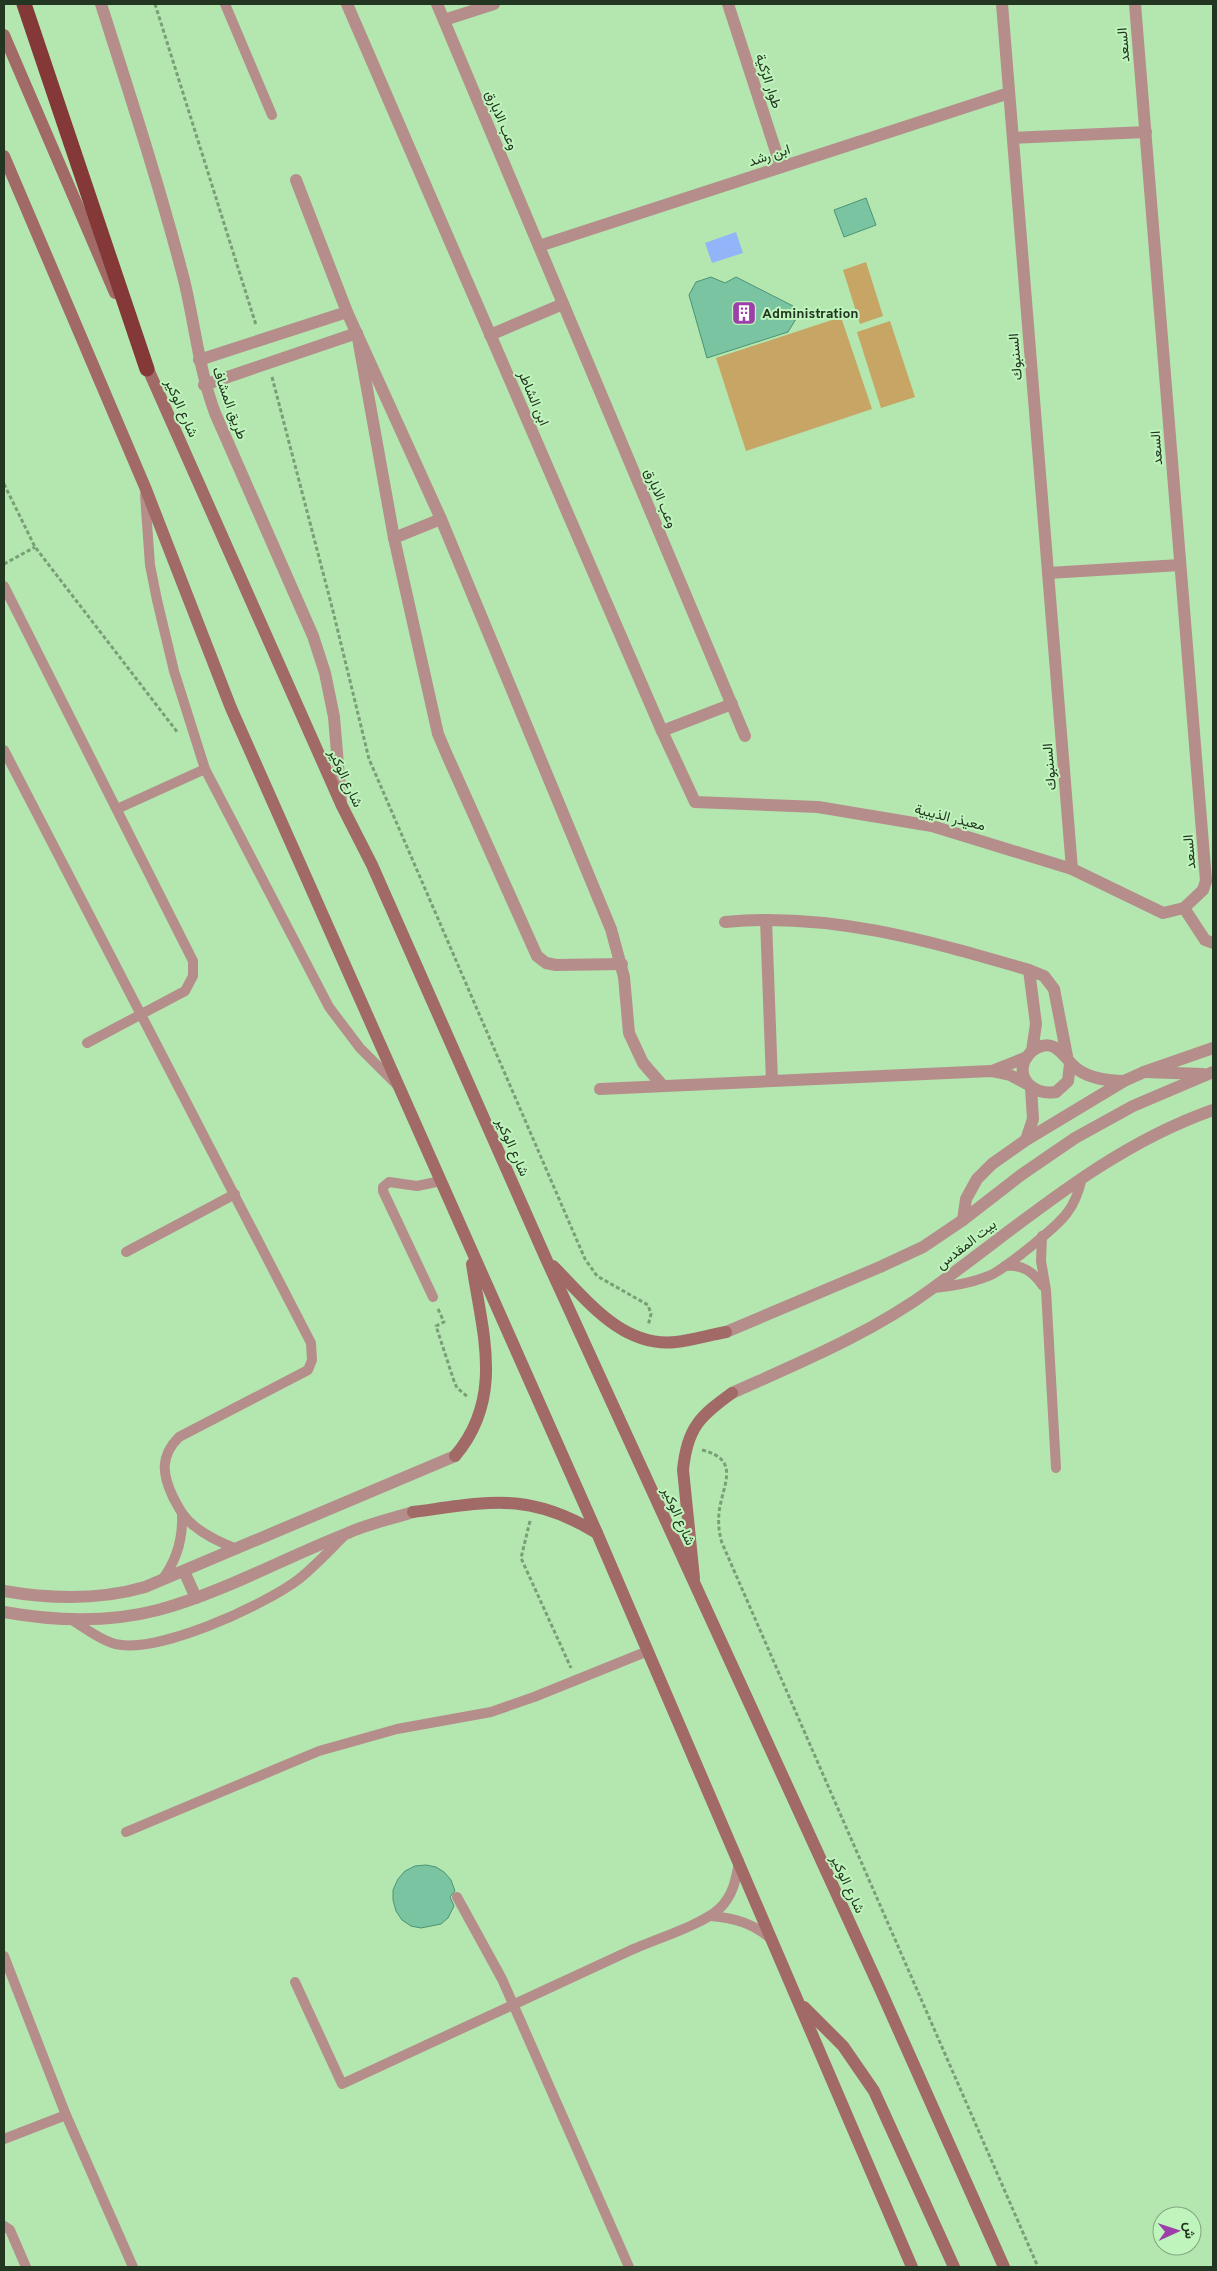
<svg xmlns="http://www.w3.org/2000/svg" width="1217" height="2271" font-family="Overpass,Vazirmatn,sans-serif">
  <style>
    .green { fill: #c6a565 }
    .water { fill: #92b5f9 }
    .building { fill: #7ac4a2; stroke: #4a9474 }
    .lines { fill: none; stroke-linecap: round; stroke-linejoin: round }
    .path { stroke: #799f76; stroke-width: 3; stroke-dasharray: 4 2.5; stroke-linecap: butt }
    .service { stroke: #b58e8b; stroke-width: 10 }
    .minor { stroke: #b58e8b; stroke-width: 12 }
    .tertiary { stroke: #b58e8b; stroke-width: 12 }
    .secondary { stroke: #a26a67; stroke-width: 12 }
    .motorway { stroke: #843837; stroke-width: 15 }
    .labels { text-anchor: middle; stroke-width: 4; stroke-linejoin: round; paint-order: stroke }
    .street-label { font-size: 14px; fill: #223621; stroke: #c0f4bd }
    .poi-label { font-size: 14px; font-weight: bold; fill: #223621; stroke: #c0f4bd; text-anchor: start }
  </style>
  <rect width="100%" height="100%" fill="#b4e6b0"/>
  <g class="green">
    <path d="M866 262 883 316 860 324 843 270Z"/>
    <path d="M841 317 872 409 746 451 716 358Z"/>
    <path d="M890 321 915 397 881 408 857 332Z"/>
  </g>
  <path class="water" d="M736 232 743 253 712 263 705 243Z"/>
  <g class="building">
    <path d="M866 198 876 225 844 237 834 210Z"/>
    <path d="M711 277 725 283 736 277 793 306 796 319 788 332 707 358 689 295 696 282Z"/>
    <path d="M426 1865 436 1867 444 1872 451 1880 455 1891 450 1897 454 1906 448 1918 441 1924 421 1928 411 1926 402 1920 396 1911 393 1900V1890L398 1879 405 1871 415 1866Z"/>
  </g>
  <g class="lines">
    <g class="path">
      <path d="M155 4 256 325"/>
      <path d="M272 377 333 611 369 759 585 1259 597 1276 648 1305 651 1314 648 1326"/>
      <path d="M4 484 35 547 178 733"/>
      <path d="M4 564 35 547"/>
      <path d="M438 1309 444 1322 436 1326 454 1381 457 1388 468 1397"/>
      <path d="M702 1450C742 1460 722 1485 719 1513 718 1523 719 1533 722 1543L1038 2267"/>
      <path d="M530 1521 521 1558 571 1668"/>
    </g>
    <g class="service">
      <path d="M225 4 272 115"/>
      <path d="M145 495 150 565 157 600 174 671 205 769 329 1007 360 1048 397 1085"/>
      <path d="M4 586 193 961V976L185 991 87 1043"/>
      <path d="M4 750 311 1343 312 1360 308 1370 179 1437C160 1456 162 1474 173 1497 179 1508 183 1517 193 1525 206 1536 221 1543 237 1549"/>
      <path d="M117 809 205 769"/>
      <path d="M1042 1236 1041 1261 1046 1290 1056 1468"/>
      <path d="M126 1252 235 1194"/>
      <path d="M1005 1266C1023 1264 1033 1272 1043 1286"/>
      <path d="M933 1288C954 1286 974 1283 993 1274 1009 1265 1057 1227 1067 1213 1075 1203 1079 1191 1082 1178"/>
      <path d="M433 1297 383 1191V1187L389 1182 417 1186 441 1181"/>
      <path d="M162 1580C177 1560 183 1540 182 1515"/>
      <path d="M72 1620C85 1628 97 1638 112 1643 153 1657 265 1605 299 1579 315 1566 329 1551 343 1537"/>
      <path d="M126 1832 319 1751 397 1729 491 1712 534 1697 648 1651"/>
      <path d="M457 1897 502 1979 629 2267"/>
      <path d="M711 1916C734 1918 753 1923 771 1939"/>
      <path d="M4 1956 66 2115 133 2267"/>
      <path d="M295 1982 342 2084C437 2040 532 1996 627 1952 650 1941 702 1925 719 1909 733 1896 736 1880 739 1861"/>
      <path d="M4 2139 66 2115"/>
      <path d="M4 2226 10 2230 26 2267"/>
    </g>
    <g class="minor">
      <path d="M347 4 662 731 695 802 818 807 932 826 1072 869 1163 913 1184 908 1203 890 1206 881 1135 4"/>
      <path d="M437 4 745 736"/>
      <path d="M728 4 781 167"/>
      <path d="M1002 4 1072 869"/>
      <path d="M444 20 494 4"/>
      <path d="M1013 138 1146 132"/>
      <path d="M296 180 347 312 441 519 611 929 624 977 629 1033 643 1063 663 1086"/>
      <path d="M539 246 1009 93"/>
      <path d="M490 335 563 304"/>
      <path d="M199 360 347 312"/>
      <path d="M204 385 357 333 394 538 438 734 447 755 537 956 546 963 556 965 622 964"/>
      <path d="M394 538 441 519"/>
      <path d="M1048 573 1180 565"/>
      <path d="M662 731 732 704"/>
      <path d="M1184 908 1205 940 1213 943"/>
      <path d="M766 920 772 1081"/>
      <path d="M725 922C831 912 929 941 1029 970L1044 976 1054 989 1067 1056"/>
      <path d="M1029 970 1036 1024 1032 1051"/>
      <path d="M1070 1064 1068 1081 1056 1092C1038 1095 1017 1083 1024 1062 1027 1056 1030 1051 1037 1048 1058 1037 1065 1062 1080 1071 1093 1079 1108 1081 1124 1081"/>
      <path d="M992 1071 1027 1057"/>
      <path d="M600 1089 991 1071 1010 1075 1027 1084"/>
      <path d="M1026 1140 1033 1119 1031 1088"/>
      <path d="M963 1220 966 1199 977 1179 992 1164 1026 1140 1124 1081 1144 1072 1213 1048"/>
      <path d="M184 1571 196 1598"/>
      <path d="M4 1591C50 1599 100 1600 145 1587L455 1456"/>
      <path d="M4 1612C54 1621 108 1623 158 1610 224 1592 284 1558 348 1533 368 1524 391 1519 413 1512"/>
    </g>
    <g class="tertiary">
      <path d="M101 4C130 95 160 187 184 280 195 325 199 370 215 413L313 636 325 673 334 717 341 801"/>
      <path d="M1144 1072 1203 1074"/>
      <path d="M726 1332 880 1267 923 1247 963 1220 1021 1175 1075 1138 1133 1106 1213 1072"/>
      <path d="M732 1393C801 1362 872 1333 933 1288 1023 1223 1107 1147 1213 1110"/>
    </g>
    <g class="secondary">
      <path d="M4 35 115 293"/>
      <path d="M4 156 145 487 231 708 597 1533 912 2267"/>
      <path d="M144 360 342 806 372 865 547 1261 881 1991 1004 2267"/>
      <path d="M553 1266C587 1300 622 1348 676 1342 693 1340 709 1335 726 1332"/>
      <path d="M455 1456C505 1397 482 1332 472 1264"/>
      <path d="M413 1512C489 1502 528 1491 597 1533"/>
      <path d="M694 1578 683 1470C687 1428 700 1416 732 1393"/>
      <path d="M804 2007 843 2046 874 2091 954 2267"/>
    </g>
    <path class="motorway" d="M24 4 147 369"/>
  </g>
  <defs>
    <symbol id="building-square" viewBox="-11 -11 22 22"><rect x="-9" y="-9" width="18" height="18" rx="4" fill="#9d3fa8" stroke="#c0f4bd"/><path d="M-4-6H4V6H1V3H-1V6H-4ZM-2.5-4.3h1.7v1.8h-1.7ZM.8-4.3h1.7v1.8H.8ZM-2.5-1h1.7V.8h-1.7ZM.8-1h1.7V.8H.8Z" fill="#fff"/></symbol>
  </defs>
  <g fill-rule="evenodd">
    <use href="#building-square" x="730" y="299" width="28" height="28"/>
  </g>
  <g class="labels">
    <g class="street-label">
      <text transform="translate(1123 45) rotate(-95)" y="5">السعد</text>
      <text transform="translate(769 81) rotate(72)" y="5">طوار الرّكية</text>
      <text transform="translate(502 120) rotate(67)" y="5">وعب الابارق</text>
      <text transform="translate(769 155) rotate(-18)" y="5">ابن رشد</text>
      <text transform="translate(1015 357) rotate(-95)" y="5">السنبوك</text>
      <text transform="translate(534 398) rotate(67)" y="5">ابن الشاطر</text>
      <text transform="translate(230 403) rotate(70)" y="5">طريق المشاف</text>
      <text transform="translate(182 408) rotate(66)" y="5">شارع الوكير</text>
      <text transform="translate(1156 448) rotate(-94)" y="5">السعد</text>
      <text transform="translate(661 498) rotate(67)" y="5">وعب الابارق</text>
      <text transform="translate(1049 767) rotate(-95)" y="5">السنبوك</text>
      <text transform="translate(346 778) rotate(65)" y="5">شارع الوكير</text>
      <text transform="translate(950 817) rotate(14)" y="5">معيذر الذيبية</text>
      <text transform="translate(1189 852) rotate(-95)" y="5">السعد</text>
      <text transform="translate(513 1147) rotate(66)" y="5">شارع الوكير</text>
      <text transform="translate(966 1244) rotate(-38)" y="5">بيت المقدس</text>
      <text transform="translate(679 1516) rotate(66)" y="5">شارع الوكير</text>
      <text transform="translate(848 1884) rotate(65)" y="5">شارع الوكير</text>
    </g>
    <g class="poi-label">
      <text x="762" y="318">Administration</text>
    </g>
  </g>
  <rect width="1217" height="2271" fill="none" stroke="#223621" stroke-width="10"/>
  <g transform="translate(1177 2231) rotate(87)"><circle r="24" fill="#c0f4bd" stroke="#81a87f"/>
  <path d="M0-4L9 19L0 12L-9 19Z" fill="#9d3fa8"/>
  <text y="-8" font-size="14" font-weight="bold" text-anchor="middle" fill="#223621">ش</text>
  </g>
</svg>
